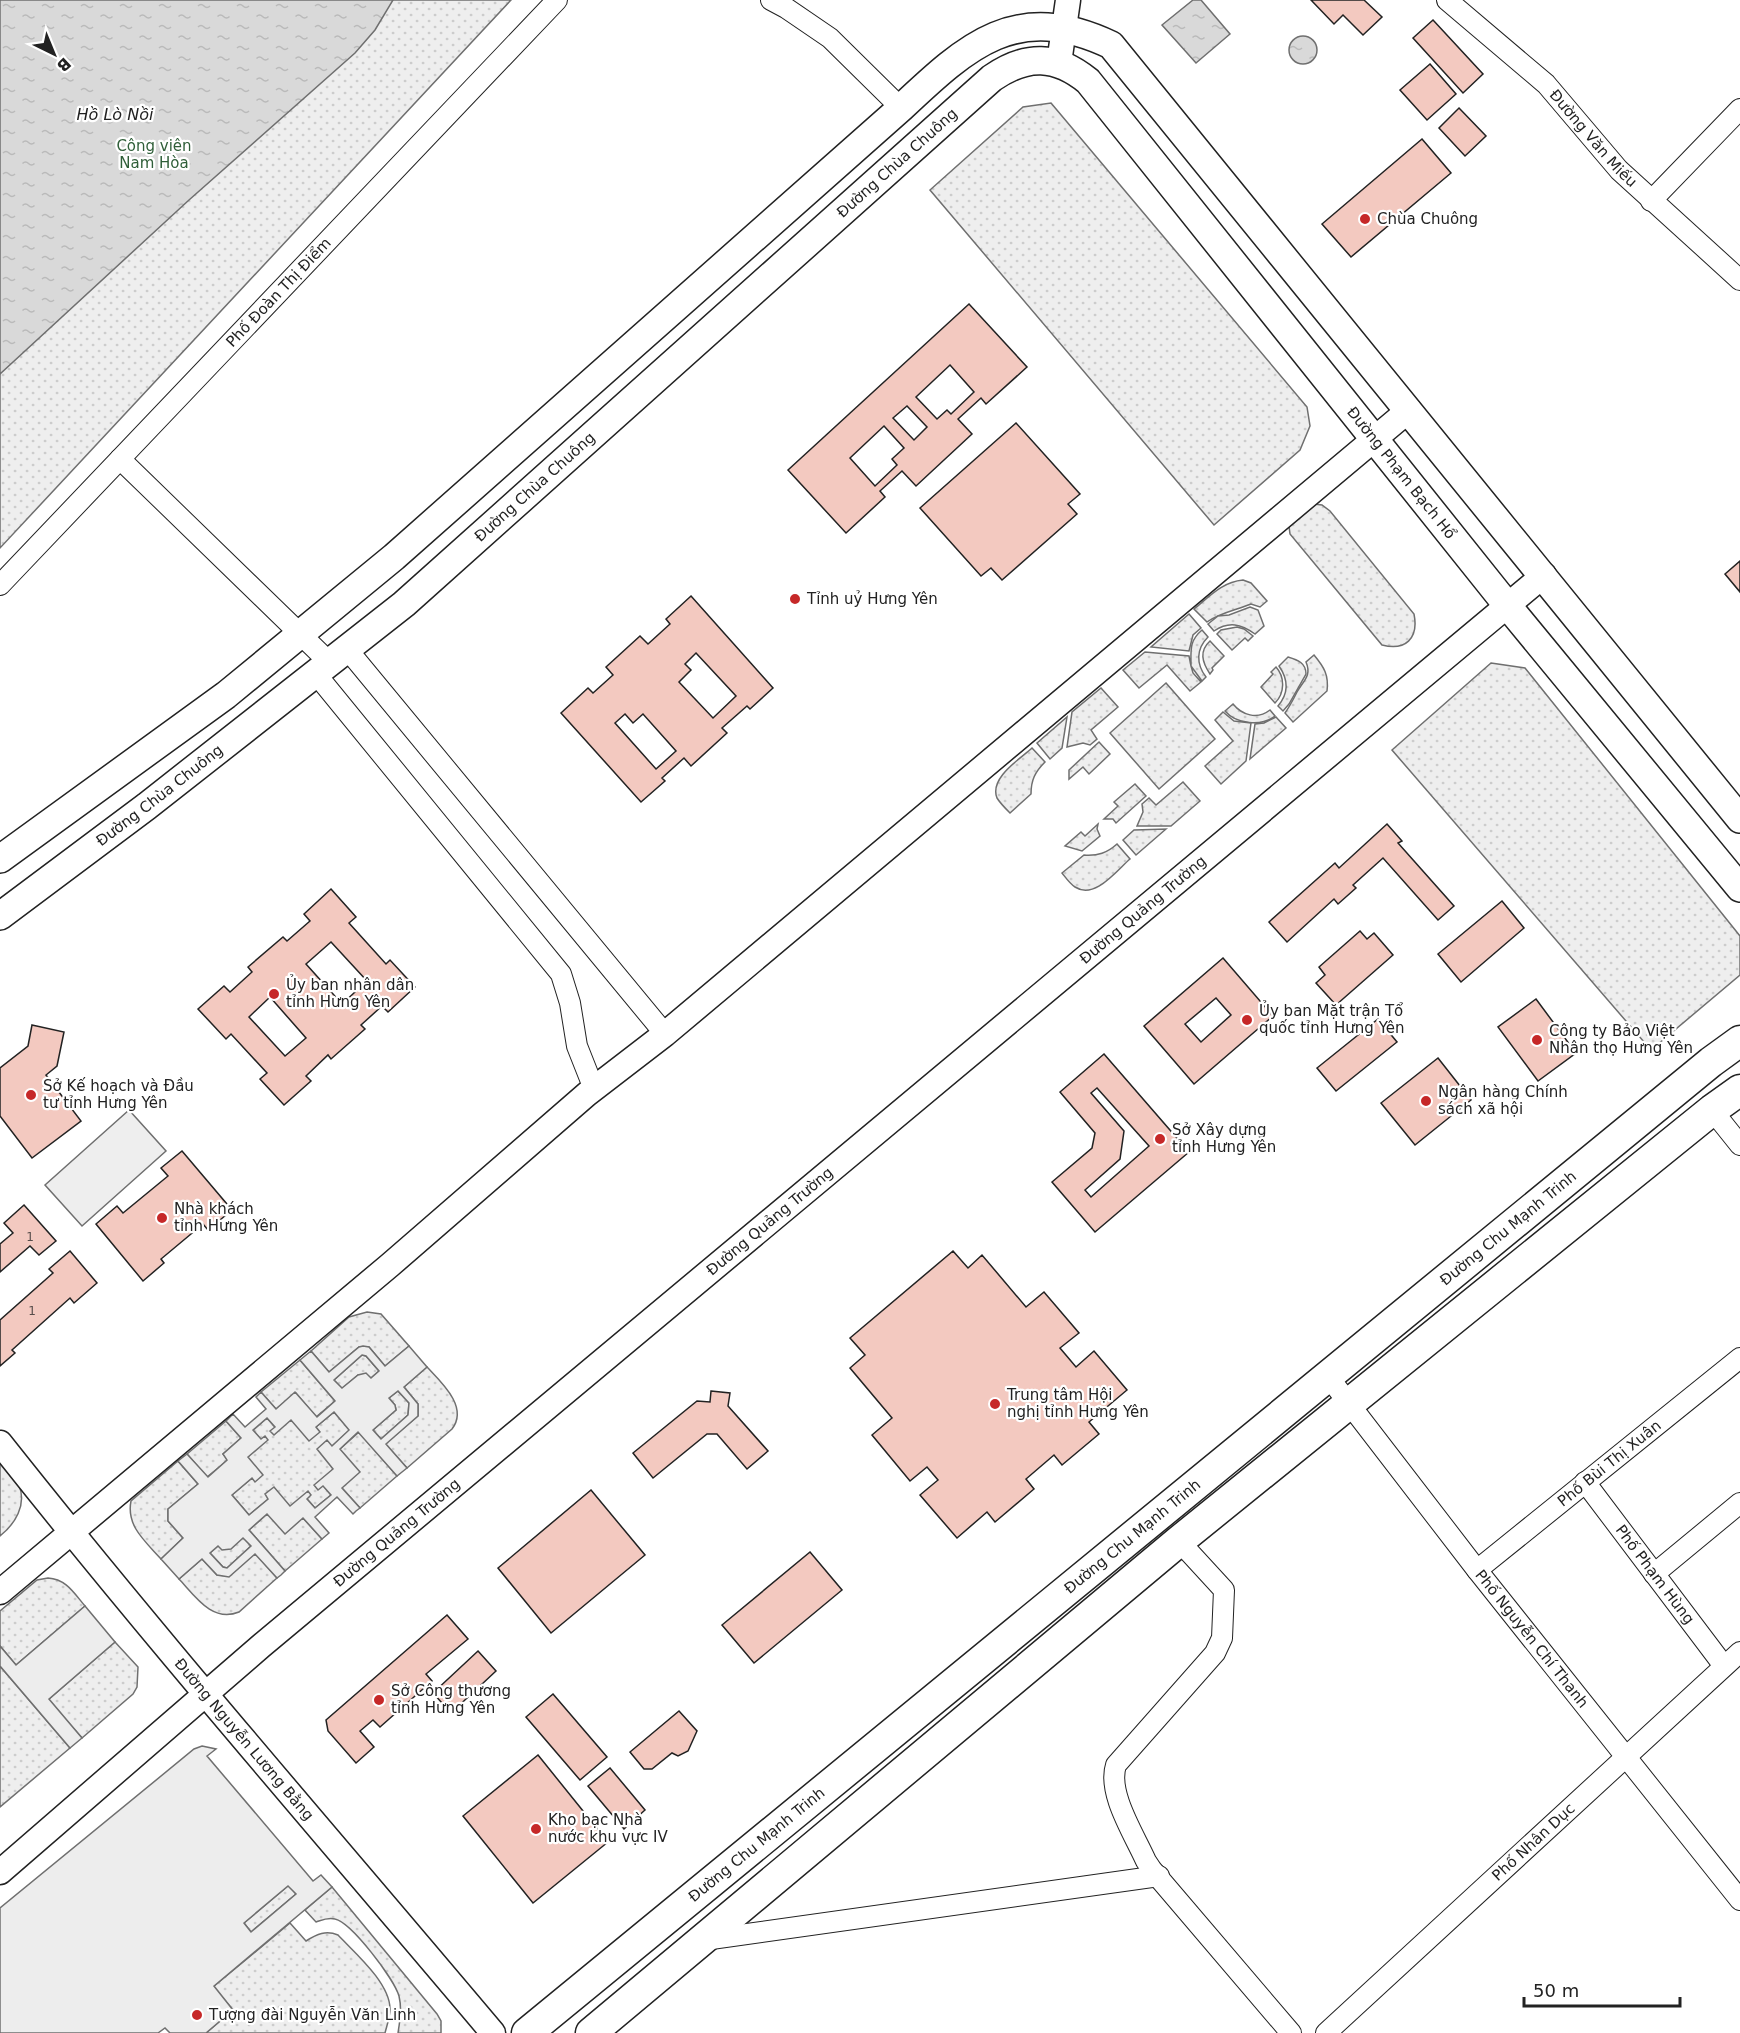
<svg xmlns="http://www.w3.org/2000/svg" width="1740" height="2033" font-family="'DejaVu Sans',sans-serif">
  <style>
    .grass { fill: url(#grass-dots); stroke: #6f6f6f; stroke-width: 1.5 }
    .pitch { fill: #eee; stroke: #6f6f6f; stroke-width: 1.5 }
    .parking { fill: #ededed; stroke: #6f6f6f; stroke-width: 1.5; fill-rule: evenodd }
    .water { fill: url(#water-ripples); stroke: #6f6f6f; stroke-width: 1.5 }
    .building { fill: #f3c9c0; stroke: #222; stroke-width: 1.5; fill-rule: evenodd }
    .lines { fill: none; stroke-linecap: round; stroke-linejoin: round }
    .minor-casing { stroke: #222; stroke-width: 22 }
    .tertiary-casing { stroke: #222; stroke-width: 27 }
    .secondary-casing { stroke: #222; stroke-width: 30 }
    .primary-casing { stroke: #222; stroke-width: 33 }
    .minor { stroke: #fff; stroke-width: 20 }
    .tertiary { stroke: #fff; stroke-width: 24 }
    .secondary { stroke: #fff; stroke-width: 27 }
    .primary { stroke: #fff; stroke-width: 30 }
    .poi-dot { fill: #c62828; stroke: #fff; stroke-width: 2 }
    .labels { text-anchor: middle; stroke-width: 4.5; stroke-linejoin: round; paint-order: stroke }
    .number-label { font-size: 12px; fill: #564c4a }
    .street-label { font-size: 15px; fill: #222; stroke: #fff }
    .park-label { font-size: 15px; fill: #2f5e38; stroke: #fff }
    .poi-label { font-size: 15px; fill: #222; stroke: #fff; text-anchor: start }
    .water-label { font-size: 16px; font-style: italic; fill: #222; stroke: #fff }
  </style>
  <defs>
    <pattern id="grass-dots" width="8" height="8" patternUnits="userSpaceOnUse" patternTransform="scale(1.5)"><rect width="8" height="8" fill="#eee"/><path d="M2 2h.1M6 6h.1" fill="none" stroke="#ccc" stroke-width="1.8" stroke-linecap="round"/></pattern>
    <pattern id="water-ripples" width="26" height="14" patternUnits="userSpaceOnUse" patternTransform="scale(1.5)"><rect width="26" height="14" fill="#d9d9d9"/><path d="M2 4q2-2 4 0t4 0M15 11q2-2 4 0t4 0" fill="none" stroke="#bababa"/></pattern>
  </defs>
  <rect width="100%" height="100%" fill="#fff"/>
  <g class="grass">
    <path d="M0 0H511L0 548Z"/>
    <path d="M1051 103 1307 407 1310 426 1300 450 1214 525 930 190 1023 107Z"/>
    <path d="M1314 504 1322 505 1330 511 1414 614C1419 639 1405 651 1382 645L1290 534 1289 526Z"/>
    <path d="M1243 580 1251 583 1267 601 1260 607 1251 604C1236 610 1219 613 1207 622L1194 609C1210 596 1222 582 1243 580Z"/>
    <path d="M1250 607 1258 610 1264 626 1255 634C1241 624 1229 621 1214 631L1208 624 1218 616 1229 615Z"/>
    <path d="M1189 614 1201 628 1193 635 1189 651 1151 647Z"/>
    <path d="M1237 627 1244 629 1253 636 1248 641 1245 638 1232 650 1217 634 1221 630Z"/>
    <path d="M1202 630 1208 637C1196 649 1196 664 1206 677L1202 681 1191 666 1193 673 1201 682 1190 691 1167 665 1139 688 1123 670 1145 652 1189 656 1191 666C1191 650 1189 641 1202 630Z"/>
    <path d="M1210 641 1224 656 1212 668 1213 670 1210 674C1202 662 1199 651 1210 641Z"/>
    <path d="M1314 655C1324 667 1329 675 1327 691L1293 722 1285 713C1290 706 1293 700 1297 692 1303 681 1312 676 1306 662Z"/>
    <path d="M1288 657C1298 660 1306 663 1306 674L1289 704 1283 711 1278 706C1289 693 1288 679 1279 666Z"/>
    <path d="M1491 663 1525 668 1740 936V975L1651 1050 1392 750Z"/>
    <path d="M1276 667C1285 677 1285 693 1275 703L1261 687 1273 674 1271 672Z"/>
    <path d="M1166 683 1215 739 1159 789 1110 733Z"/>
    <path d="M1101 688 1118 707 1091 730 1097 739 1090 745 1083 743 1067 747 1072 712Z"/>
    <path d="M1233 704C1242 715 1257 720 1270 710L1275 716C1261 727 1236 724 1225 711Z"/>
    <path d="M1223 712 1234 721 1251 723 1246 761 1221 784 1205 766 1233 741 1215 720Z"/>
    <path d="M1067 717 1062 748 1050 759 1037 743Z"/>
    <path d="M1276 717 1286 728 1250 759 1255 724 1264 723Z"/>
    <path d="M1099 742 1110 754 1089 774 1083 767 1069 779V770Z"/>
    <path d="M1032 748 1045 762C1035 772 1031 780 1031 794L1010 813C1005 808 1000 803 997 798 989 778 1020 759 1032 748Z"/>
    <path d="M1183 782 1200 801 1171 826H1137L1143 812 1142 804 1149 798 1156 805Z"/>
    <path d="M1135 784 1146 796 1116 823 1113 819H1104L1118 806 1114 802Z"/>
    <path d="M1098 824 1097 829 1100 836 1082 851 1065 846 1081 832 1085 836Z"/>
    <path d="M1166 829 1136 855 1123 840 1134 830Z"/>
    <path d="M1117 844 1130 859C1117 870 1095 900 1075 887 1070 884 1066 878 1062 873L1084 855C1098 856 1107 853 1117 844Z"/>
    <path d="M367 1312 381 1314 409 1346 385 1366 369 1347H359L329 1372 311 1351 349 1317Z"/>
    <path d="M362 1355 366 1356 379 1371 371 1378 358 1375 342 1389 334 1380Z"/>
    <path d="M300 1360 335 1401 316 1417 296 1393 276 1409 261 1392Z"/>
    <path d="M427 1367C441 1382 469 1407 452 1429L407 1468 385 1444 418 1416V1404L404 1387Z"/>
    <path d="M398 1391 409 1403 408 1415 381 1439 373 1430 396 1410 395 1405 389 1398Z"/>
    <path d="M334 1412 350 1430 332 1446 333 1469 323 1485 331 1495 315 1508 307 1499 290 1506 269 1499 249 1515 232 1495 252 1478 248 1457 261 1440 253 1430 267 1418 275 1427 291 1420 316 1427Z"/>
    <path d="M226 1421 241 1438 223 1454 228 1460 207 1477 187 1454Z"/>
    <path d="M359 1432 397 1476 360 1508 342 1488 340 1449Z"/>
    <path d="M178 1461 198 1484 168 1509V1521L183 1538 161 1559C145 1541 126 1526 131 1501Z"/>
    <path d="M0 1462C6 1469 15 1476 19 1485 27 1505 15 1524 0 1536Z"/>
    <path d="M267 1514 303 1518 322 1539 285 1571 249 1530Z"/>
    <path d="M243 1537 251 1546 227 1568 223 1567 210 1553 218 1546Z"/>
    <path d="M255 1553 277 1578 239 1612C212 1623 195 1596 179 1579L202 1559 217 1575 229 1576Z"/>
    <path d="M48 1578C66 1579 74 1593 85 1606L16 1665 0 1646V1611L37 1580Z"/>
    <path d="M115 1642 138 1667 137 1687 133 1694 82 1738 48 1700Z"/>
    <path d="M0 1666 70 1748 0 1807Z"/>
    <path d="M289 1885 296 1894 251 1932 244 1923Z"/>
    <path d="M332 1887 437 2014 441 2021V2033H398C400 2020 402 2009 399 1996 394 1979 352 1923 335 1919 328 1917 322 1920 316 1922L305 1910Z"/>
    <path d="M290 1923 306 1941C317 1934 326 1930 338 1935 355 1953 390 1983 390 2009 390 2017 387 2025 385 2033H206L233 2010 213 1987Z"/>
  </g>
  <path class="pitch" d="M129 1110 166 1151 82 1226 45 1185Z"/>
  <g class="parking">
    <path d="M363 1346 369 1347 385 1366 409 1346 427 1367 404 1387 418 1404V1416L386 1444 407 1468 397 1476 358 1432 340 1449 360 1472 342 1488 360 1508 356 1511 353 1514 337 1497 315 1517 329 1533 322 1539 303 1518 285 1534 267 1514 249 1530 285 1571 281 1575 277 1578 255 1554 229 1577 217 1575 202 1559 179 1579 161 1559 183 1538 168 1521V1509L198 1484 178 1461 187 1454 208 1477 227 1460 223 1454 241 1438 226 1421 233 1414 245 1427 266 1409 256 1397 261 1392 276 1409 295 1392 317 1417 335 1401 300 1360 311 1351 329 1372 359 1347ZM362 1355 366 1356 379 1371 371 1378 366 1373 358 1375 342 1388 334 1380ZM398 1391 409 1403 408 1415 381 1439 373 1430 396 1410 395 1405 389 1398ZM334 1412 349 1430 332 1446 327 1440 317 1449 333 1469 314 1485 318 1490 323 1486 331 1495 315 1508 307 1499 311 1495 308 1491 290 1506 274 1487 265 1494 268 1499 249 1515 232 1495 252 1478 255 1482 263 1475 248 1457 268 1440 265 1436 261 1439 253 1430 267 1418 275 1427 270 1431 274 1435 291 1420 309 1441 320 1432 316 1427ZM243 1538 251 1546 227 1568 223 1567 210 1553 218 1546 222 1550 231 1549Z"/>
    <path d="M85 1606 115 1642 49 1699 82 1738 70 1748 0 1666V1646L16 1665Z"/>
    <path d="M202 1746 216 1749 207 1756 313 1881 321 1875 332 1887 214 1986 233 2010 206 2033H170L165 2028 158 2033H0V1908L194 1749ZM288 1886 296 1894 251 1932 244 1923Z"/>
  </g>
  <g class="water">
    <path d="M0 0H393L375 30 355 53 189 200 0 374Z"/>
    <path d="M1193 0H1201L1230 34 1196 63 1162 25Z"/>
    <circle cx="1303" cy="50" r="14"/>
  </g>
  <g class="building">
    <path d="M1311 0H1364L1382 17 1363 35 1343 15 1334 24Z"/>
    <path d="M1433 20 1483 74 1463 93 1413 38Z"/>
    <path d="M1430 64 1456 94 1427 120 1400 90Z"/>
    <path d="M1459 108 1486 136 1465 156 1439 128Z"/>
    <path d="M1422 139 1451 173 1351 257 1322 224Z"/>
    <path d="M969 304 1027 367 986 404 981 398 958 419 972 434 916 486 902 471 880 491 885 497 846 533 788 470ZM950 365 974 392 951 414 947 410 937 419 916 397ZM907 406 927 427 914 440 893 418ZM884 426 904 448 892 459 897 465 875 486 850 458Z"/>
    <path d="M1016 423 1080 494 1068 504 1077 514 1002 580 991 568 981 576 920 508Z"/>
    <path d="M1740 561V592L1725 574Z"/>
    <path d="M691 596 773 688 750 709 747 706 722 728 727 733 691 766 684 758 662 778 665 781 641 802 561 713 588 688 593 693 613 675 606 667 640 636 648 644 670 624 666 619ZM696 653 736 696 713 718 679 682 691 670 685 664ZM625 714 633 723 643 714 676 751 656 769 615 723Z"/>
    <path d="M1387 824 1402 841 1398 843 1454 906 1438 920 1383 858 1353 885 1356 888 1338 904 1334 899 1287 942 1269 922 1335 863 1339 868Z"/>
    <path d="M331 889 356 917 349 923 386 964 390 960 415 987 388 1012 382 1006 361 1025 365 1029 331 1059 328 1055 306 1076 311 1081 284 1105 260 1079 267 1073 231 1034 226 1039 198 1009 224 986 230 992 252 972 248 967 283 937 287 941 310 921 304 914ZM331 942 367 981 342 1004 306 964ZM270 997 306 1038 285 1056 249 1017Z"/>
    <path d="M1502 901 1524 928 1461 982 1438 954Z"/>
    <path d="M1360 931 1367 939 1374 933 1393 955 1336 1005 1316 983 1325 975 1319 967Z"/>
    <path d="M1223 958 1273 1016 1194 1084 1144 1026ZM1216 998 1231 1015 1201 1042 1185 1024Z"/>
    <path d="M1536 999 1576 1053 1538 1081 1498 1027Z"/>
    <path d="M1378 1019 1397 1042 1336 1091 1317 1068Z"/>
    <path d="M32 1025 64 1032 57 1066 46 1075 81 1121 32 1158 0 1116V1068L28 1046Z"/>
    <path d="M1104 1054 1189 1152 1095 1232 1052 1182 1092 1148 1095 1133 1060 1092ZM1097 1088 1149 1146 1091 1197 1085 1190 1120 1159 1124 1131 1091 1093Z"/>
    <path d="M1438 1058 1471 1100 1415 1145 1381 1103Z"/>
    <path d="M182 1151 232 1210 208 1230 203 1224 161 1259 164 1263 143 1281 96 1224 117 1206 123 1213 168 1176 161 1168Z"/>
    <path d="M24 1205 56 1241 39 1255 30 1246 0 1272V1244L13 1233 4 1223Z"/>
    <path d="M70 1251 97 1283 74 1303 70 1298 12 1350 15 1353 0 1366V1320L53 1273 49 1269Z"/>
    <path d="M953 1251 968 1268 982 1255 1026 1307 1044 1292 1079 1333 1060 1348 1076 1367 1094 1351 1127 1390 1089 1422 1099 1434 1062 1465 1054 1455 1026 1479 1034 1489 995 1522 987 1512 957 1538 920 1495 938 1480 927 1467 910 1481 872 1435 892 1418 850 1368 865 1355 850 1338Z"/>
    <path d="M711 1391 730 1393 728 1406 768 1451 747 1469 717 1434H707L653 1478 633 1453 697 1401 710 1402Z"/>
    <path d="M591 1490 645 1555 551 1633 498 1568Z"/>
    <path d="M810 1552 842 1590 754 1663 722 1625Z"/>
    <path d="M447 1615 468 1639 426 1674 432 1681 380 1727 373 1720 360 1731 374 1747 356 1763 328 1731 326 1720Z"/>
    <path d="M478 1651 496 1671 451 1713 433 1693Z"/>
    <path d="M553 1694 607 1757 580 1780 526 1717Z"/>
    <path d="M679 1711 697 1731 688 1751 678 1756 672 1753 652 1769H644L630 1752Z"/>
    <path d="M538 1755 608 1842 533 1903 463 1816Z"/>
    <path d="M610 1768 645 1810 624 1829 588 1786Z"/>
  </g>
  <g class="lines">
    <defs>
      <g id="minor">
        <path d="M771 0 786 8 830 38 901 108"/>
        <path id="s1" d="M1447 0 1546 84 1619 170 1740 280"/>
        <path d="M1651 201 1740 109"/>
        <path d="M120 459 330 663"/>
        <path id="s2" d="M0 585 557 0"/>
        <path d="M347 649 665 1034"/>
        <path d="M316 674 561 974 570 1003 577 1046 594 1089"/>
        <path d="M1712 1110 1740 1145"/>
        <path id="s3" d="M1327 1375 1477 1570 1740 1900"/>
        <path id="s4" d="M1585 1482 1724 1666"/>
        <path d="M1179 1541 1224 1590 1222 1638 1215 1653 1116 1765C1107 1793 1134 1834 1146 1861L1152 1870 1291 2033"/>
        <path id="s5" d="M1477 1570 1740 1358"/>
        <path d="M1654 1574 1740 1503"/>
        <path d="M704 1940 1159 1876"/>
        <path id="s6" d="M1326 2033 1740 1652"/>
      </g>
      <g id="tertiary">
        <path d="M1059 63 1068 0"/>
        <path id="s7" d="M0 1443C159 1644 328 1837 493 2033"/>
        <path d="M0 1592 390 1265 587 1094 665 1034 1409 410"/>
        <path id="s8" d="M0 1872 261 1646 1544 575"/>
      </g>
      <g id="secondary">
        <path d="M0 859 226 695 394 557 901 108C968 45 1016 0 1111 45L1740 819"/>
        <path id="s9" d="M0 916 147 806 404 604 992 78C1027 54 1056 55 1088 81L1507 605 1740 888"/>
      </g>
      <g id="primary">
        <path id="s10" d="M527 2033 1711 1062 1740 1041"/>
        <path d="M591 2033 1179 1541 1712 1110 1740 1090"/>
      </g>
    </defs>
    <use href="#minor" class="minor-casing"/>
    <use href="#tertiary" class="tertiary-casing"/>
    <use href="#secondary" class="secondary-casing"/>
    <use href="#primary" class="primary-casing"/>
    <use href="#minor" class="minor"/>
    <use href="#tertiary" class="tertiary"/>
    <use href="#secondary" class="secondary"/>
    <use href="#primary" class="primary"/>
  </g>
  <g class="poi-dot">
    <circle cx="1365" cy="219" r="6"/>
    <circle cx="795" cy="599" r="6"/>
    <circle cx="274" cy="994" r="6"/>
    <circle cx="1247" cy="1020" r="6"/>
    <circle cx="1537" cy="1040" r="6"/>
    <circle cx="31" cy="1095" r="6"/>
    <circle cx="1426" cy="1101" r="6"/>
    <circle cx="1160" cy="1139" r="6"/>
    <circle cx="162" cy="1218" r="6"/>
    <circle cx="995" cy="1404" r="6"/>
    <circle cx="379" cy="1700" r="6"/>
    <circle cx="536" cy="1829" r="6"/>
    <circle cx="197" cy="2015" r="6"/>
  </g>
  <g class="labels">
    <g class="number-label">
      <text x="30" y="1241">1</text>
      <text x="32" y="1315">1</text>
    </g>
    <g class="street-label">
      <text dy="5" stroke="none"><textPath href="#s1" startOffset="202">Đường Văn Miếu</textPath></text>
      <text dy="5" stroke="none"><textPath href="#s9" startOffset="1172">Đường Chùa Chuông</textPath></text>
      <text dy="5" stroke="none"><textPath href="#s2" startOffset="404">Phố Đoàn Thị Điểm</textPath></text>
      <text dy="5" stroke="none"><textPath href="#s9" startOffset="1906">Đường Phạm Bạch Hổ</textPath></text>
      <text dy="5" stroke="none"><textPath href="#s9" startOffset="686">Đường Chùa Chuông</textPath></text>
      <text dy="5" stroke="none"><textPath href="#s9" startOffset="200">Đường Chùa Chuông</textPath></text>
      <text dy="5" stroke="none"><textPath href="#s8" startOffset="1494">Đường Quảng Trường</textPath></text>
      <text dy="5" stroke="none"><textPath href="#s8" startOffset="1008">Đường Quảng Trường</textPath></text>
      <text dy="5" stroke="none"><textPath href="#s10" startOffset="1269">Đường Chu Mạnh Trinh</textPath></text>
      <text dy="5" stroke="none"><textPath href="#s5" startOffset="170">Phố Bùi Thị Xuân</textPath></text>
      <text dy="5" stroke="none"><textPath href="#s8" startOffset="522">Đường Quảng Trường</textPath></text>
      <text dy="5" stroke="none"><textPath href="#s10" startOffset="783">Đường Chu Mạnh Trinh</textPath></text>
      <text dy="5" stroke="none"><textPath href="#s4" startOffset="116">Phố Phạm Hùng</textPath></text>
      <text dy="5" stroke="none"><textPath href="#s3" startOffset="334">Phố Nguyễn Chí Thanh</textPath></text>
      <text dy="5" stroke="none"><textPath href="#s7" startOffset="384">Đường Nguyễn Lương Bằng</textPath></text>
      <text dy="5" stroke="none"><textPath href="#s6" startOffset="282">Phố Nhân Dục</textPath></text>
      <text dy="5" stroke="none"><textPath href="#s10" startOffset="297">Đường Chu Mạnh Trinh</textPath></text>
    </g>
    <g class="park-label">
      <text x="154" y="151">Công viên<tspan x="154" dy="17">Nam Hòa</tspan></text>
    </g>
    <g class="poi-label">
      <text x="1377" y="224">Chùa Chuông</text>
      <text x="807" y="604">Tỉnh uỷ Hưng Yên</text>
      <text x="286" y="990">Ủy ban nhân dân<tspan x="286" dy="17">tỉnh Hưng Yên</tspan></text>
      <text x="1259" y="1016">Ủy ban Mặt trận Tổ<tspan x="1259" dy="17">quốc tỉnh Hưng Yên</tspan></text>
      <text x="1549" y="1036">Công ty Bảo Việt<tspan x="1549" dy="17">Nhân thọ Hưng Yên</tspan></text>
      <text x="43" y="1091">Sở Kế hoạch và Đầu<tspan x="43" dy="17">tư tỉnh Hưng Yên</tspan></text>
      <text x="1438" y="1097">Ngân hàng Chính<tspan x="1438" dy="17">sách xã hội</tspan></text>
      <text x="1172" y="1135">Sở Xây dựng<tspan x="1172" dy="17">tỉnh Hưng Yên</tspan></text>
      <text x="174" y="1214">Nhà khách<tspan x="174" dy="17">tỉnh Hưng Yên</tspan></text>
      <text x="1007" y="1400">Trung tâm Hội<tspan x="1007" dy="17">nghị tỉnh Hưng Yên</tspan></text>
      <text x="391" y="1696">Sở Công thương<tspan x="391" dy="17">tỉnh Hưng Yên</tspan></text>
      <text x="548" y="1825">Kho bạc Nhà<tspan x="548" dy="17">nước khu vực IV</tspan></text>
      <text x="209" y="2020">Tượng đài Nguyễn Văn Linh</text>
    </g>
    <g class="water-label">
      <text x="115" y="120">Hồ Lò Nồi</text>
    </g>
  </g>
  <g transform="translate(54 54) rotate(137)" stroke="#ffffff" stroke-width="4.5" paint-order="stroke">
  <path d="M0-4.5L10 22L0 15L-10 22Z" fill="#222222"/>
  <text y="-9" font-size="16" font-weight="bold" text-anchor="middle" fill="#222222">B</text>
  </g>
  <path d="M1524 1997v9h156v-9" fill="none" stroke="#222222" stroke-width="3"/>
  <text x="1533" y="1997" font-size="18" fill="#222222" stroke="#ffffff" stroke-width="4.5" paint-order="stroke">50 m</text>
</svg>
